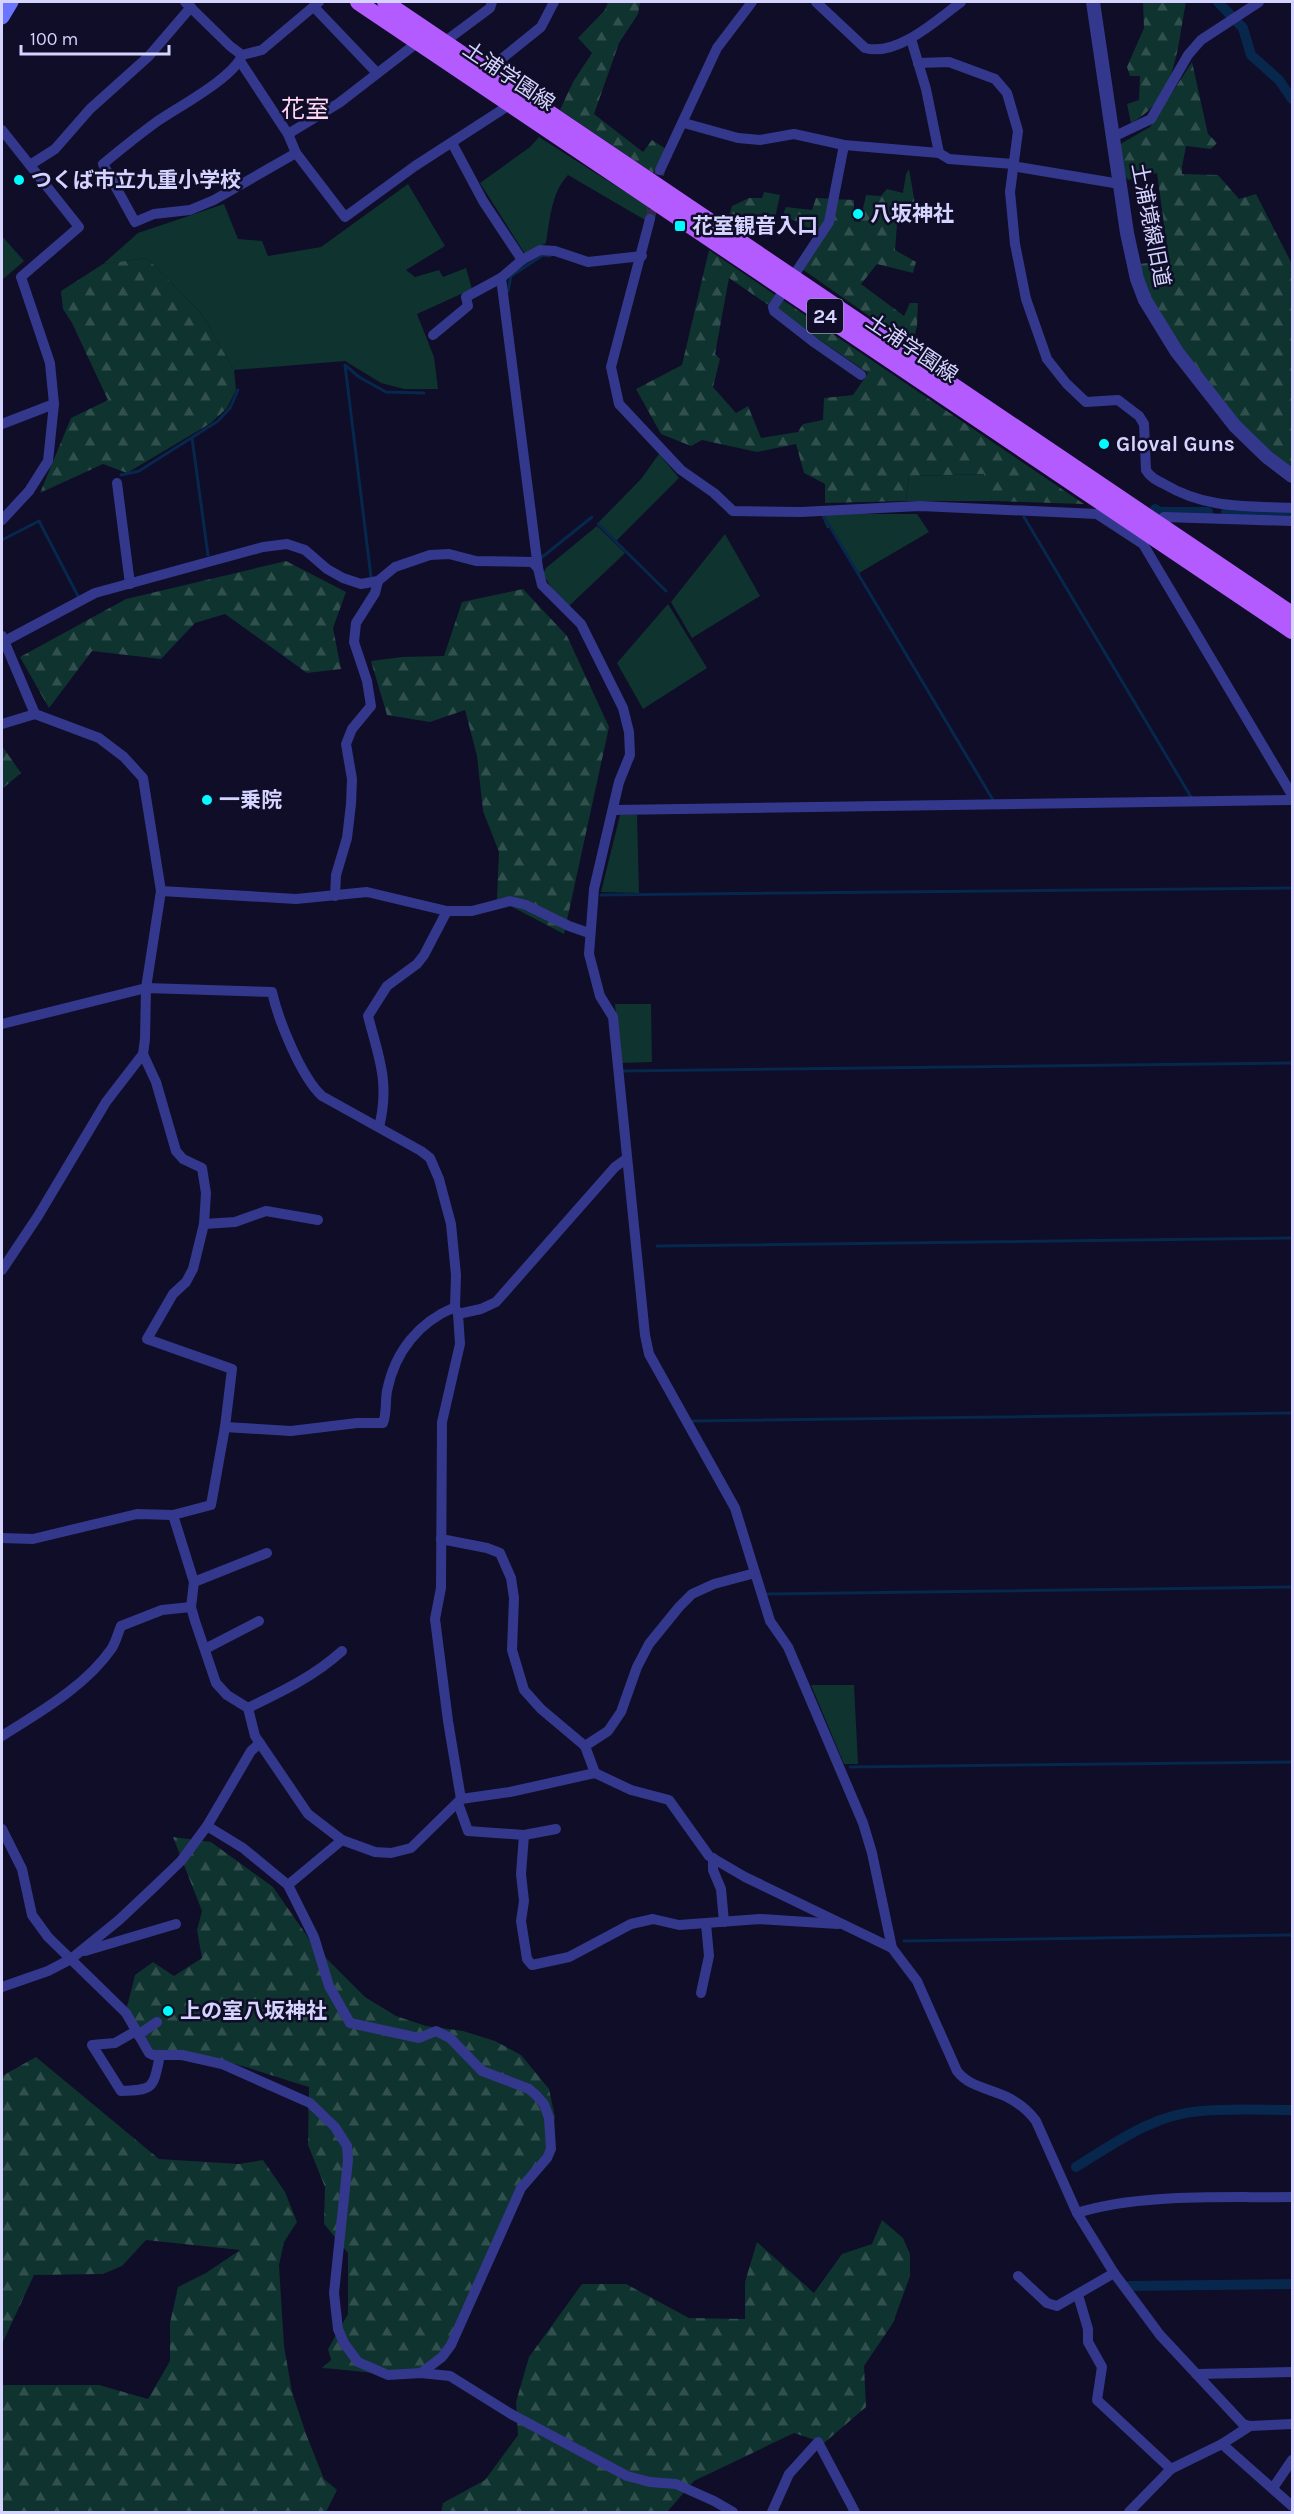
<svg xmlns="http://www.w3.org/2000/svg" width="1294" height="2514" font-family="Karla,'Noto Sans JP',sans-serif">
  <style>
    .grass { fill: #0f332e }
    .forest { fill: url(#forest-firs); fill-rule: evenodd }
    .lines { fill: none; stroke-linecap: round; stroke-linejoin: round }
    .stream { stroke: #07274d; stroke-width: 3 }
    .canal { stroke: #07274d; stroke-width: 10 }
    .minor-tunnel { stroke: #2d2b48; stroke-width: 10; stroke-dasharray: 10 5; stroke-linecap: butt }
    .minor { stroke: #33388c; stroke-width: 10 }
    .tertiary { stroke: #33388c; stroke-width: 14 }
    .secondary { stroke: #6b75ff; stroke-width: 15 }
    .primary { stroke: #b35bff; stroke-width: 16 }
    .poi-dot { fill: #00fcff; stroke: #0f0d28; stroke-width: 2 }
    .labels { text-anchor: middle; stroke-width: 5; stroke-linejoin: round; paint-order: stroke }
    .shield { fill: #0f0d28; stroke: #9a98be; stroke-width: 1.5 }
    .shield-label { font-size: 20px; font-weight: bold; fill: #d5d4ff }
    .street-label { font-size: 21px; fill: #d5d4ff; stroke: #0f0d28 }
    .poi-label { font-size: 21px; font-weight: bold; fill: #d5d4ff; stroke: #0f0d28; text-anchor: start }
    .quarter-label { font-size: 24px; fill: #ffd6f4; stroke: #0f0d28 }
  </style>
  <defs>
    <pattern id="forest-firs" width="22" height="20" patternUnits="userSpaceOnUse" patternTransform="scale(1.5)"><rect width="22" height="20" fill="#0f332e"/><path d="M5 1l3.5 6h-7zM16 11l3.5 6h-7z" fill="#31504d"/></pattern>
  </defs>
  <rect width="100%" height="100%" fill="#0f0d28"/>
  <g class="grass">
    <path d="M539 137 649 207 645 220 568 175C551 193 550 220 546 243L525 254 480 183 530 147Z"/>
    <path d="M408 184 445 246 406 270 415 277 439 270 443 277 466 268 472 289 417 314 434 357 438 389H404L381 383 345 361 234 370 201 313 147 258 103 264 138 233 224 204 238 239 262 241 268 256 321 247Z"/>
    <path d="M2 236 24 261 2 280Z"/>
    <path d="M659 454 679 478 616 541 598 523 641 479Z"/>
    <path d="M985 474 992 501H906L909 476Z"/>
    <path d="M821 514H917L929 532 859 573 831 528H827Z"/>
    <path d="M597 526 625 553 569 606 554 592 543 574 546 568Z"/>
    <path d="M725 534 760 596 692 638 671 602Z"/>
    <path d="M668 604 707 668 643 709 617 663Z"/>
    <path d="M620 815H637L639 893 601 892Z"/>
    <path d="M615 1004H651L652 1062 621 1063Z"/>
    <path d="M811 1685H854L858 1764H844Z"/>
  </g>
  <g class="forest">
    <path d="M608 2H640L638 14 619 43 594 114 643 152 652 140 666 149 653 173 560 110 573 82 592 53 578 38 605 10Z"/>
    <path d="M1143 2H1186C1177 47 1177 99 1131 123L1127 104 1139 100 1140 76H1130L1127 67 1144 28Z"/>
    <path d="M1192 62 1208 134 1217 143 1211 149 1186 146 1182 167V174L1218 175 1239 199 1256 194 1292 264V469L1244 428 1183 351 1148 297 1138 264 1169 261 1157 173 1128 180 1125 176 1120 146 1122 143 1150 127Z"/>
    <path d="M909 169 915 204 907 207 903 217 897 224 895 250 916 262 913 273 877 264 861 284 904 316 910 303H918L917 326 912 346 802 269 822 235 783 215 786 207 812 210 816 198 854 200V221L860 222 866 195 881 196 887 189 903 193 906 174Z"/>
    <path d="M764 192 780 195 775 218C760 215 748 213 737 226L728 220 732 206 749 198H762Z"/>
    <path d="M709 250 1084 504 992 501 984 474 909 476 906 501 825 503V484L804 473 796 444 757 452 702 440 691 446 661 434 636 389 682 365ZM729 278 868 373 853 395 824 398 823 420 803 424 798 432 761 438 748 406 736 413 713 387 720 359 715 354Z"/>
    <path d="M147 258 201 313 234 370 236 390 227 408 211 423 127 473 103 464 40 493 71 418 108 400 72 323 63 309 61 291 103 264Z"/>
    <path d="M286 561 346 592 333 628 341 669 307 673 225 614 195 623 161 659 92 651 49 708 20 657 126 599Z"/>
    <path d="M523 589 567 636 609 727 564 934 497 899 499 852 483 811 477 756 465 710 430 722 387 715 371 661 402 657 444 656 462 602Z"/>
    <path d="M2 746 21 773 2 789Z"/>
    <path d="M173 1837 211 1842 273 1887 314 1946 365 1997 396 2016 426 2026 463 2031 495 2041 521 2055 549 2089 555 2117 549 2143 447 2345C439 2354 430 2366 419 2370 399 2379 346 2369 322 2368L331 2360 328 2349 348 2314V2253L324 2224 325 2187 308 2145 309 2087C255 2071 210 2052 153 2050L127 2007 135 1975 153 1962 174 1976 202 1958 197 1930 202 1911Z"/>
    <path d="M36 2057 159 2159 239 2164 263 2160 285 2192 297 2222 284 2242 279 2265 284 2346 292 2392 306 2434 324 2479 337 2490 326 2512H2V2385H99L148 2399 170 2361V2323L178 2287 206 2273 240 2250 146 2240 122 2266 103 2274 34 2275 2 2344V2076Z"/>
    <path d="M882 2220 903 2238 910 2254V2276L893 2323 864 2366 866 2407 824 2443 794 2433 694 2481 667 2512H441L443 2503 485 2480 518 2435 516 2402 529 2357 582 2284H626L689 2318 745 2319V2282L757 2242 814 2293 842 2254 872 2244Z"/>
  </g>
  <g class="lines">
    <g class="stream">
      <path d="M508 291 511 276 543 255 550 256"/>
      <path d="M192 438 208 555"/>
      <path d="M121 475 139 471 218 421 230 408 238 390"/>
      <path d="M823 515 993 800"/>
      <path d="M1024 517 1191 797"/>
      <path d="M598 524 666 591"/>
      <path d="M2 540 39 521 78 596"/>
      <path d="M541 556V558L592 517"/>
      <path d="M371 577 345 365 359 377 386 392 424 393"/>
      <path d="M601 895 1292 888"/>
      <path d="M624 1071 1292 1063"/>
      <path d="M657 1246 1292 1238"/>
      <path d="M693 1421 1292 1413"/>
      <path d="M767 1594 1292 1587"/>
      <path d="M850 1767 1292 1762"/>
      <path d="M904 1941 1292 1935"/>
    </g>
    <g class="canal">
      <path d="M1218 2 1243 28 1251 55 1279 80 1292 99"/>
      <path d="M1155 509 1160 512H1208"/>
      <path d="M1226 512 1292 515"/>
      <path d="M1076 2167C1115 2143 1154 2114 1201 2111 1231 2108 1262 2110 1292 2110"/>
      <path d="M1129 2286 1292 2284"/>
    </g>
    <path class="minor-tunnel" d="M650 219 660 170"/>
    <g class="minor">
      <path d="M185 2 230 46 242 55 262 50 319 2"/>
      <path d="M816 2 865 48C897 57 937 20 961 2"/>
      <path d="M314 7 377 73"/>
      <path d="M911 39 926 89 939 153"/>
      <path d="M447 43 451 37 490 8 492 2"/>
      <path d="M242 55C234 78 176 108 155 123 137 136 120 150 103 164L135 222 154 214 190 210 214 200 296 153"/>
      <path d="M240 61 288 134 296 153 345 217 415 166 511 104"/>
      <path d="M918 63 949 62 995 79 1007 93 1018 131 1010 192 1015 244 1026 299 1047 359 1066 383 1086 402 1118 400 1139 416 1144 424 1146 470C1150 477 1156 480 1164 484 1206 509 1246 506 1292 508"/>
      <path d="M489 73 494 65 541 27 554 2"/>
      <path d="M684 123 738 138 760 140 794 134 844 145 939 153 949 159 1013 164 1018 167 1120 184"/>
      <path d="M2 130 79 227 21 277 50 363 54 404 48 461 29 491 2 520"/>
      <path d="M288 134 339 103 418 42"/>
      <path d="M1113 137 1151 119 1188 55 1201 40 1259 2"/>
      <path d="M452 143 483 201 522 260"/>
      <path d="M844 145 829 222 773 307 774 311 815 343 861 375"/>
      <path d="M30 165 55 149 90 109 149 56 191 7"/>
      <path d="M660 170 717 48 752 2"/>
      <path d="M650 219 611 367 619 404 681 470 714 493 733 511 801 512 920 506 1097 514 1143 544 1292 795"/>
      <path d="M501 278 538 568 542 585 581 624 623 708 629 732 630 755 619 782 594 889 589 954 600 996 613 1017 645 1335 649 1354 735 1508 770 1621 788 1647 863 1823 872 1853 892 1948 917 1981 957 2071C969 2087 989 2088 1007 2097 1019 2103 1028 2110 1036 2121L1077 2213 1114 2273 1160 2335 1243 2424 1250 2426 1292 2424"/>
      <path d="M433 335 468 306 466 297 501 278 522 260 540 250 555 251 588 262 642 256"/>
      <path d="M2 424 54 404"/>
      <path d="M117 483 130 584"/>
      <path d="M1154 526 1164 517 1292 521"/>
      <path d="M2 636 35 714 99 738 124 757 143 778 161 891 146 988 145 1039 143 1054 106 1102 38 1216 2 1270"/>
      <path d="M5 641 95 593 263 547 287 544 305 550 327 569 343 578 361 584 378 581 395 567 430 555 449 554 476 561 532 562 538 568"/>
      <path d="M2 724 35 714"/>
      <path d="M614 810 1292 800"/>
      <path d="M161 891 296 899 367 892 447 911H472L510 901 526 905 569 926 589 933"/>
      <path d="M335 896 336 875 347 838 351 804 352 779 346 744 352 729 371 706 367 681 354 642 356 623 375 593 378 581"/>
      <path d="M2 1024 146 988 272 992C278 1019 301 1077 322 1096L421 1151 430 1158 439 1179 451 1224 456 1275 455 1307 458 1314 460 1344 442 1422 441 1588 435 1619 448 1721 461 1799"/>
      <path d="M379 1127C390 1083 379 1058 368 1016L387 986 417 964 424 955 447 911"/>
      <path d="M204 1224 235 1222 266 1211 318 1220"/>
      <path d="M458 1314 481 1309 496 1302 615 1167 626 1159"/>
      <path d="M225 1427 291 1431 357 1423H383C387 1413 385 1402 387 1391 395 1351 419 1322 455 1307"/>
      <path d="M173 1515 194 1582 191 1607 195 1621 216 1683 227 1695 248 1708 255 1736 308 1814 342 1840 375 1852 391 1853 411 1848 461 1799 510 1792 595 1773 631 1790 669 1800 709 1856 745 1877 892 1948"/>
      <path d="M2 1538 33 1539 137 1514 173 1515 211 1505 225 1427 232 1369 147 1339 173 1294 186 1282 193 1269 204 1224 206 1193 202 1168 183 1159 176 1151 156 1082 143 1054"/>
      <path d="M441 1539 487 1548 500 1553 511 1578 514 1598 512 1650 524 1690 541 1709 585 1746"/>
      <path d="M194 1582 267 1553"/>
      <path d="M205 1649 259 1621"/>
      <path d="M248 1708C283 1691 313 1677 342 1651"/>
      <path d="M2 1736C40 1712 86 1686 112 1648 116 1641 118 1633 121 1626L162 1610 191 1607"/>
      <path d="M595 1773 585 1746 608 1731 621 1712 637 1667 649 1644 679 1607 692 1594 714 1584 755 1573"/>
      <path d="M458 1803 468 1831 524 1835 521 1874 524 1901 521 1921 527 1959 532 1965 569 1957 631 1924 653 1919 679 1925 760 1919 838 1924"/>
      <path d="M207 1826 243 1848 288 1885"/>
      <path d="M2 1829 22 1869 32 1915 48 1937 126 2013 149 2053 153 2055H182L222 2064 310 2103 335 2127 347 2146 348 2160 334 2293 338 2329 344 2343 358 2362 388 2375 421 2373 450 2376 511 2414 627 2476 650 2482 676 2484 714 2501 733 2512"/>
      <path d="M524 1835 556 1829"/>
      <path d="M342 1840 288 1885 314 1937 329 1986 350 2023 419 2038 436 2031 450 2038 482 2071 529 2089 536 2095 544 2104 549 2118 551 2149 547 2158 521 2188 451 2345 442 2357 421 2373"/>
      <path d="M713 1858V1870L721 1889 724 1922"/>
      <path d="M85 1951 176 1924"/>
      <path d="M2 1987 48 1971 71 1959 119 1920 153 1888 181 1861 207 1826 251 1751 260 1743"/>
      <path d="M701 1993 709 1956 706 1924"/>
      <path d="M136 2031 115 2043 92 2045 121 2091C155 2090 153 2088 160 2055"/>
      <path d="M138 2035 157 2022"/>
      <path d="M1077 2213C1139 2193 1227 2198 1292 2197"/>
      <path d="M1018 2276 1047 2303 1057 2306 1114 2273"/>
      <path d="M1078 2295 1088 2329V2342L1102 2367 1097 2400 1171 2469"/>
      <path d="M1196 2374 1292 2372"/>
      <path d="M1222 2444 1292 2506"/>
      <path d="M1273 2488 1292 2460"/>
      <path d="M772 2512 789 2474 818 2442 855 2512"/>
      <path d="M1129 2512 1171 2469 1222 2444 1250 2426"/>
    </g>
    <path class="tertiary" d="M1093 2 1127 233 1137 279 1145 300 1177 352 1235 426 1267 457 1292 476"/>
    <path class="secondary" d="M2 17 11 2"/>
    <g class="primary">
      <path d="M358 2 1292 631"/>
      <path d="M385 2 1292 614"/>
    </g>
  </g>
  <g class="poi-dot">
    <circle cx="19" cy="180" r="6"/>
    <circle cx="858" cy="214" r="6"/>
    <rect x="674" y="220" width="12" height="12" rx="3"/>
    <circle cx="1104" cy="444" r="6"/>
    <circle cx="207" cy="800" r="6"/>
    <circle cx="168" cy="2011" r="6"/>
  </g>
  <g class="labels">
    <rect class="shield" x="807" y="299" width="36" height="34" rx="4.5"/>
    <g class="shield-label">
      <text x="825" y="323">24</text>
    </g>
    <g class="street-label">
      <text transform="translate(509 76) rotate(34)" y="7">土浦学園線</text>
      <text transform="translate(1151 225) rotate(79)" y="7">土浦境線旧道</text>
      <text transform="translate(912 348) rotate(34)" y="7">土浦学園線</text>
    </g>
    <g class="poi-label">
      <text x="31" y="187">つくば市立九重小学校</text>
      <text x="870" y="221">八坂神社</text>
      <text x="692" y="233">花室観音入口</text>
      <text x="1116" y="451">Gloval Guns</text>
      <text x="219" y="807">一乗院</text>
      <text x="180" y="2018">上の室八坂神社</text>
    </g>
    <g class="quarter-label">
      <text x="305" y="117">花室</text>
    </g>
  </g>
  <rect width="1294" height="2514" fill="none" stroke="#d5d4ff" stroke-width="6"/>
  <path d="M21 45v9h148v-9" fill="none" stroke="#d5d4ff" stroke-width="3"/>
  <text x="30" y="45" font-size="18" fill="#d5d4ff" stroke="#0f0d28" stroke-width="4.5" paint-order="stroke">100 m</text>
</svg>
